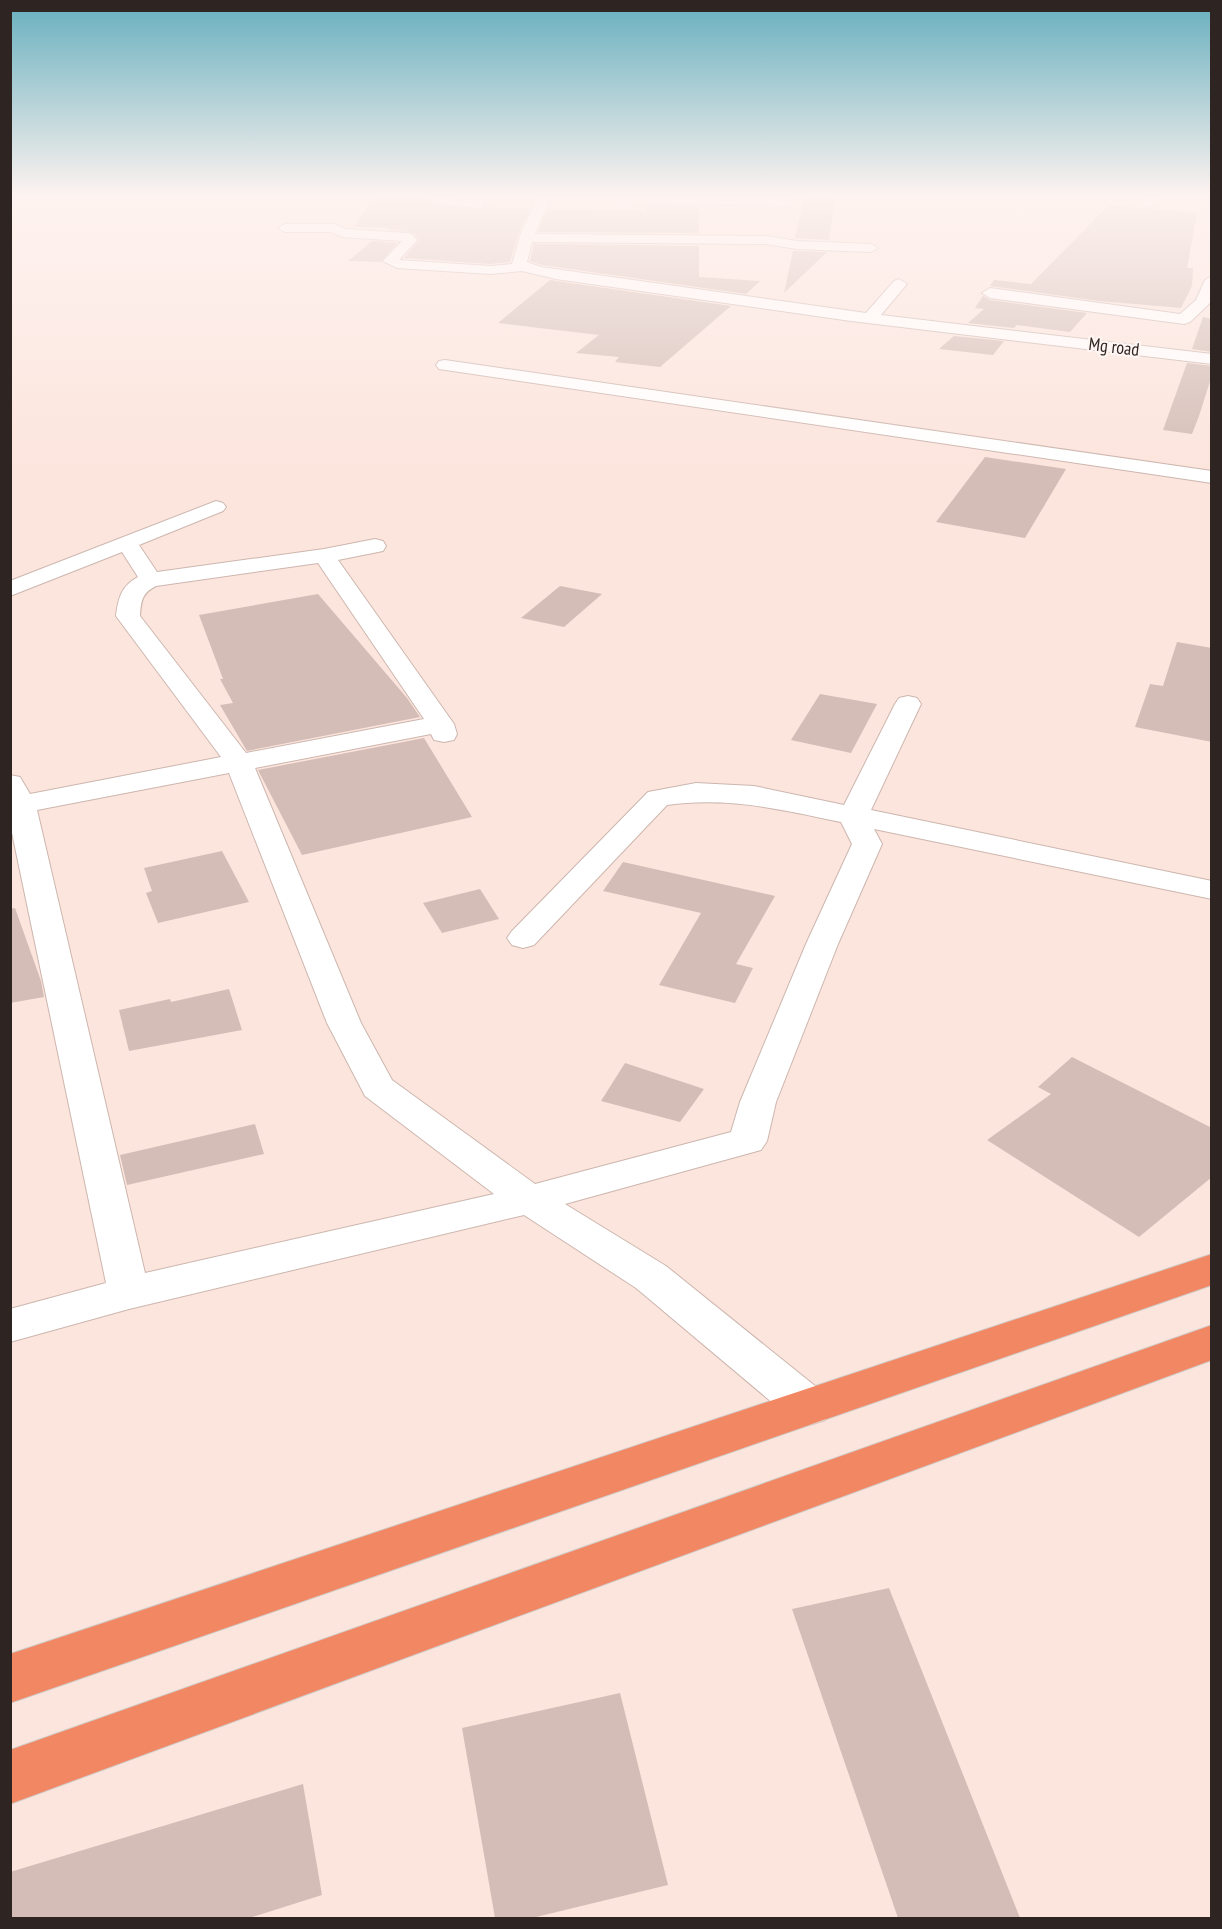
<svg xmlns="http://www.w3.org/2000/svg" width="1222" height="1929" font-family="'PT Sans Narrow',sans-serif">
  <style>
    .building { fill: #d4bdb6 }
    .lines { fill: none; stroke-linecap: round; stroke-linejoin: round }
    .minor-casing { stroke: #ccb6ae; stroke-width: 2 }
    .highway-casing { stroke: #d1cfce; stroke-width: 2 }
    .minor { fill: #fff; fill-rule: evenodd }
    .highway { fill: #f18863; fill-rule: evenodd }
    .labels { text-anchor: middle; stroke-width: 4.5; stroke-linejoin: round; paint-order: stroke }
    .far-street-label { font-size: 18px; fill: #2e2522; stroke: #fff5f2 }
  </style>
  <rect width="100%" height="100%" fill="#fce5dd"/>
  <g class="building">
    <path d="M374 197 431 199 433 205 480 210 485 207 530 209 519 232 510 262 490 264 404 258 419 240 414 233 387 229 389 228 354 227Z"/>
    <path d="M804 198H835L829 240 795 238Z"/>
    <path d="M646 205 699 206V233L538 232 548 209 646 211Z"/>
    <path d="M1109 205 1197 213 1187 268H1193L1192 286 1181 308 1099 301 990 286 994 280 1031 284Z"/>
    <path d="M372 241 397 243 381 262 348 261Z"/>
    <path d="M534 244 699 246V277L760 281 746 294 542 265 530 261Z"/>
    <path d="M793 251 827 252 784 293Z"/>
    <path d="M550 280 556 281 731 306 660 367 615 362 619 357 576 353 599 335 498 323Z"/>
    <path d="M983 296 990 300 1087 313 1070 332 1017 325 1014 328 968 323 984 309 975 308Z"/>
    <path d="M1203 317 1212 319V352L1192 349Z"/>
    <path d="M954 336 1004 341 993 355 939 349Z"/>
    <path d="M1187 363 1212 366V375L1199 416 1192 434 1163 430Z"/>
    <path d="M985 457 1066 469 1025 538 936 522Z"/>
    <path d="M560 586 602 594 564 627 521 618Z"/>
    <path d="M318 594 407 698 420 717 247 751 220 705 233 703 220 679H223L199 615Z"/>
    <path d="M1177 642 1212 648V742L1135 727 1150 684 1163 686Z"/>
    <path d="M820 694 877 704 851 753 791 740Z"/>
    <path d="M424 738 472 817 302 855 258 770Z"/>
    <path d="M222 851 249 902 158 923 146 893 152 891 144 868Z"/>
    <path d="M623 862 775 896 736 964 753 968 735 1003 659 985 701 913 603 891Z"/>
    <path d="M480 889 499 919 442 933 423 903Z"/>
    <path d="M15 908 41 981 44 997 10 1003V909Z"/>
    <path d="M229 989 242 1030 129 1051 119 1010 170 999 171 1002Z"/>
    <path d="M1072 1057 1212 1128V1177L1139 1237 987 1140 1051 1094 1038 1087Z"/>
    <path d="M625 1063 704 1089 680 1122 601 1101Z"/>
    <path d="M255 1124 264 1154 127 1185 120 1155Z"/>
    <path d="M889 1588 1020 1918H898L792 1609Z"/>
    <path d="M620 1693 668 1885 532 1918H495L462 1728Z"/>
    <path d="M303 1784 322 1895 249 1918H10V1872Z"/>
  </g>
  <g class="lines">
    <defs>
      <g id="minor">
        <path d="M433 197 480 200 486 204 480 208 438 204 433 203Z"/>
        <path d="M538 197 790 198 796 202 790 206 549 201 535 234 766 236 797 241 871 244 878 248 871 252 797 249 766 244 532 242 527 262 541 267 866 313 894 281 899 279 907 284 881 315 1212 354V364L851 321 556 279 522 271 490 274 397 268 383 261 402 241 343 237 331 232H285L278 228 285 224H334L346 229 407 233 412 234 417 240 399 260 490 266 512 264 521 233Z"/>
        <path d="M1145 197H1157L1153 206 1148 207 1142 203Z"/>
        <path d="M1212 276 1211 302 1190 322 1184 324 990 298 982 293 990 288 1180 314 1196 300 1205 280Z"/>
        <path d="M445 360 1212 471V483L439 369 436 365 439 361Z"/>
        <path d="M216 501 223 503 226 507 223 511 139 545 157 572 324 549 375 539 383 541 386 546 383 551 338 560 454 724 457 734 454 740 444 742 434 740 431 734 255 768 361 1023 392 1080 535 1184 731 1132 740 1102 806 944 852 844 841 822C783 810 727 796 667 805L534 945 523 948 512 945 507 938 512 931 648 792 696 783 754 786 844 805 895 704 899 698 908 696 917 698 921 704 871 810 1212 881V899L874 829 882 844 838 944 776 1102 767 1141 761 1150 565 1204 666 1266 825 1394 831 1407 825 1420 809 1425 793 1420 636 1288 524 1215 129 1309 10 1342V1309L106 1283 10 823V775L20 777 30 794 221 757 116 616C118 599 121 586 138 577L122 552 10 596V581ZM318 563 424 719 246 753 140 616C141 601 142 593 156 586ZM229 773 327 1023 365 1096 494 1194 145 1273 37 810Z"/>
      </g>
      <g id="highway">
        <path d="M1212 1254V1285L10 1703V1654Z"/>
        <path d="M1212 1325V1360L10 1804V1750Z"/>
      </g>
    </defs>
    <use href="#minor" class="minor-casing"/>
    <use href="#highway" class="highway-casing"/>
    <use href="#minor" class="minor"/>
    <use href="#highway" class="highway"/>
  </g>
  <linearGradient id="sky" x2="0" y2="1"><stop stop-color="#67afbe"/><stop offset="0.42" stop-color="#fef3f0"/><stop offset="1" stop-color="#fef3f0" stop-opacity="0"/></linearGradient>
  <rect width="1222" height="467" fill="url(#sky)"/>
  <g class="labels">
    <g class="far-street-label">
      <text transform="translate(1114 347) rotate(7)" y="6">Mg road</text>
    </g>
  </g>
  <rect width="1222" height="1929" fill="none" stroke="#2e2522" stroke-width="24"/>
</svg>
